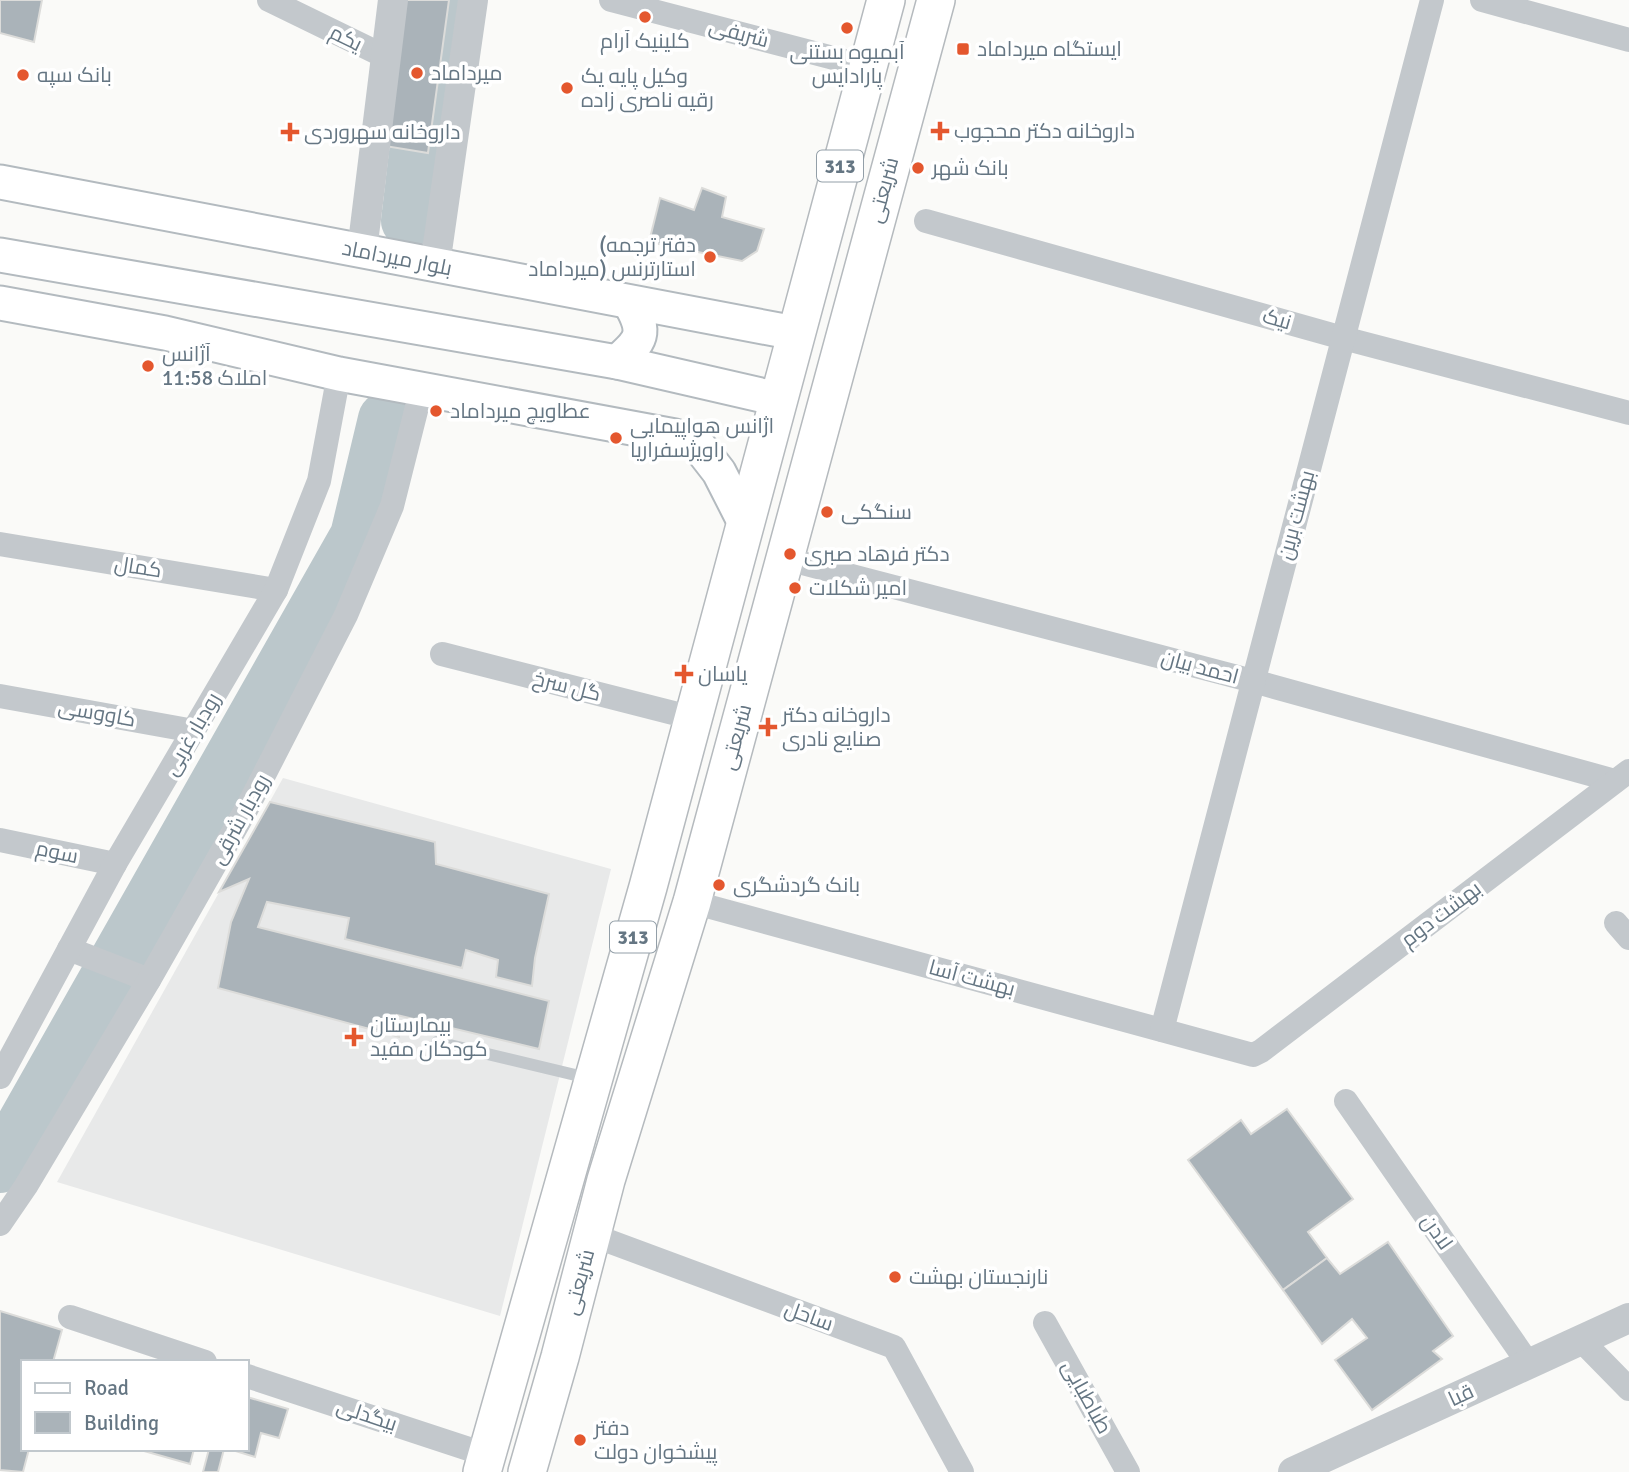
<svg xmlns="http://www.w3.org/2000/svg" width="1629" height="1472" font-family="Signika,Cairo,sans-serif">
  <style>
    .built { fill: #e8e9e9 }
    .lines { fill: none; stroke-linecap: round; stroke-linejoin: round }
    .river { stroke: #bbc7cb; stroke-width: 54 }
    .building { fill: #aab3b9; stroke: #dcdcda; stroke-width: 2 }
    .secondary-casing { stroke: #b3babf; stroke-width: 37 }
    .primary-casing { stroke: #b5babe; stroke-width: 40 }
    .service { stroke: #c3c8cc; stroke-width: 12 }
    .minor { stroke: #c3c8cc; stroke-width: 24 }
    .tertiary { stroke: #c3c8cc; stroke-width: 30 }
    .secondary { stroke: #fff; stroke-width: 33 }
    .primary { stroke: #fff; stroke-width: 37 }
    .poi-dot { fill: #e4572e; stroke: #fff; stroke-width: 2.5 }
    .labels { text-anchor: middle; stroke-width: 7; stroke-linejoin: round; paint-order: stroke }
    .shield { fill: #fff; stroke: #939fa8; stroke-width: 2 }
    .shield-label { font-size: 19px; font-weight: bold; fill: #657683 }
    .street-label { font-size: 21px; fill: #657683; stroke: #fff }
    .poi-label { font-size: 21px; fill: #657683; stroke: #fff; text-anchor: start }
  </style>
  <rect width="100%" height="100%" fill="#fafaf8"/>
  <path class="built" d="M283 778 611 869 500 1316 57 1182Z"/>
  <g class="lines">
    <g class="river">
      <path d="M408 221 434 0"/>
      <path d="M0 1166 357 536 385 419"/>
    </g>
  </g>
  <g class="building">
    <path d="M0 0H42L34 42 0 33Z"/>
    <path d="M406 0H449L428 153 385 146Z"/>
    <path d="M702 188 726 197 722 217 764 229 757 251 742 261 649 242 660 198 694 210Z"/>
    <path d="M270 802 435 842 436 864 549 894 535 958 532 986 496 977 498 960 466 950 462 968 345 939 349 918 267 902 258 927 549 1001 539 1049 397 1015 399 1037 218 988 231 922 249 879 219 892Z"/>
    <path d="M1287 1109 1353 1199 1308 1232 1327 1258 1283 1290 1188 1160 1241 1120 1251 1134Z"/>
    <path d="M1388 1242 1453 1336 1433 1351 1442 1359 1372 1410 1335 1360 1367 1338 1352 1319 1322 1344 1283 1290 1327 1258 1340 1274Z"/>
    <path d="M0 1311 62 1330 53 1362H23V1449H29L23 1472 0 1470Z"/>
    <path d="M247 1397 288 1409 279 1438 261 1433 255 1457 229 1449H247Z"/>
    <path d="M137 1449H194L190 1464Z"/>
    <path d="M209 1449H224L218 1472H203Z"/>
  </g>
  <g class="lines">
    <defs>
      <g id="secondary">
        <path d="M0 182 795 333"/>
        <path d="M0 255 617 362 778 399"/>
        <path d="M0 303 165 333 339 374 675 436 698 445 719 472 746 525"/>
        <path d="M617 362C642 340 647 334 630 303"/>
      </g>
      <g id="primary">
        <path d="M482 1472 648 887 886 0"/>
        <path d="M527 1472 560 1357 606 1180 692 902 936 0"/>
      </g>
    </defs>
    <use href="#secondary" class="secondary-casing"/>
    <use href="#primary" class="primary-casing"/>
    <path class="service" d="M437 1042 592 1079"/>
    <g class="minor">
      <path d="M269 0 386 57"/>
      <path d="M611 0 868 67"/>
      <path d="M1482 0 1629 40"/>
      <path d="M926 221 1343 338 1629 413"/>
      <path d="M0 544 276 590"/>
      <path d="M783 558 1253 681 1615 781"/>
      <path d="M442 654 693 718"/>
      <path d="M0 696 194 731"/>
      <path d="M0 840 115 864"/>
      <path d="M692 902 1253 1055 1261 1051 1629 771"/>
      <path d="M1616 923 1629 938"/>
      <path d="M69 949 149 980"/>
      <path d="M1162 1030 1432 0"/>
      <path d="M0 1077 115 864 276 590 319 481 339 374"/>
      <path d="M1346 1101 1528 1363"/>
      <path d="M0 1224 26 1186 149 980 247 808 346 615 392 506 422 387"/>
      <path d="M592 1235 894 1347 962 1472"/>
      <path d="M70 1317 205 1362"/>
      <path d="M1045 1323 1128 1472"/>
      <path d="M1581 1340 1629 1389"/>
      <path d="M247 1376 487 1455"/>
    </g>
    <g class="tertiary">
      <path d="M362 251 393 0"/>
      <path d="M435 265 473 0"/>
      <path d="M1293 1472 1629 1318"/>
    </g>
    <use href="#secondary" class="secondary"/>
    <use href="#primary" class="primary"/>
  </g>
  <g class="poi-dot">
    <circle cx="645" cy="17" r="7"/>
    <circle cx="847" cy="28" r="7"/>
    <rect x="956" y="42" width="14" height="14" rx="3.5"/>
    <circle cx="417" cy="73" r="7"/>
    <circle cx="23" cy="75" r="7"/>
    <circle cx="567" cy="88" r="7"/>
    <path d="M936.5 120.5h7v7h7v7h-7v7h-7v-7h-7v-7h7z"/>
    <path d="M286.5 121.5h7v7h7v7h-7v7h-7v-7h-7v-7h7z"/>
    <circle cx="918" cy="168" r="7"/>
    <circle cx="710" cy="257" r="7"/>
    <circle cx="148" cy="366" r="7"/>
    <circle cx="436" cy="411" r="7"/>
    <circle cx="616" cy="438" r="7"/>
    <circle cx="827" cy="512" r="7"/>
    <circle cx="790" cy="554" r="7"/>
    <circle cx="795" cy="588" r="7"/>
    <path d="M680.5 663.5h7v7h7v7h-7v7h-7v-7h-7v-7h7z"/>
    <path d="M764.5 716.5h7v7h7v7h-7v7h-7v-7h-7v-7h7z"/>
    <circle cx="719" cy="885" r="7"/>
    <path d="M350.5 1026.5h7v7h7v7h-7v7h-7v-7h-7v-7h7z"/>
    <circle cx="895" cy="1277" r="7"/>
    <circle cx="580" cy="1440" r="7"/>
  </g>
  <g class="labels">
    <g class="shield">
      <rect x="817" y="150.5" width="46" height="31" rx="5"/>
      <rect x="610" y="921.5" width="46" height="31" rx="5"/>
    </g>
    <g class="shield-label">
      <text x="840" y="173">313</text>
      <text x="633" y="944">313</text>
    </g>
    <g class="street-label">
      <text transform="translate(739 33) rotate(15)" y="7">شریفی</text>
      <text transform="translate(346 38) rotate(26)" y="7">یکم</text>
      <text transform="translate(883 190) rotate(-75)" y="7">شریعتی</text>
      <text transform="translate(397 258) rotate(11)" y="7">بلوار میرداماد</text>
      <text transform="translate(1277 319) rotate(16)" y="7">نیک</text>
      <text transform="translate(1296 515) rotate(-75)" y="7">بهشت برین</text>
      <text transform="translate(138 567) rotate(9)" y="7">کمال</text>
      <text transform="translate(1200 667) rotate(15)" y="7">احمد بیان</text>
      <text transform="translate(567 686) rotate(14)" y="7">گل سرخ</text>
      <text transform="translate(97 713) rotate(10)" y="7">کاووسی</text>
      <text transform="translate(192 734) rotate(-60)" y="7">رودبار غربی</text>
      <text transform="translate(736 737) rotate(-75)" y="7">شریعتی</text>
      <text transform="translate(240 819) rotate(-61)" y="7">رودبار شرقی</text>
      <text transform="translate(57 852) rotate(12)" y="7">سوم</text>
      <text transform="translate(1441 914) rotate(-37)" y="7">بهشت دوم</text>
      <text transform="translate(972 978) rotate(15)" y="7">بهشت آسا</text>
      <text transform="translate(1437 1232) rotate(55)" y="7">لادن</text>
      <text transform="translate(579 1282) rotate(-75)" y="7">شریعتی</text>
      <text transform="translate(809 1316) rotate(20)" y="7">ساحل</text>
      <text transform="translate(1461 1395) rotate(-25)" y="7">قبا</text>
      <text transform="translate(1087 1397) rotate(61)" y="7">طباطبایی</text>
      <text transform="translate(367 1415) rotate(18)" y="7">بیگدلی</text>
    </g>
    <g class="poi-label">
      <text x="645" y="48" text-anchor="middle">کلینیک آرام</text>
      <text x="977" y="56">ایستگاه میرداماد</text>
      <text x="847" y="59" text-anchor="middle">آبمیوه بستنی<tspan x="847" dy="24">پارادایس</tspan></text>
      <text x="431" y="80">میرداماد</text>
      <text x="37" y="82">بانک سپه</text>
      <text x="581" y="83">وکیل پایه یک<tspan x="581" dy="24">رقیه ناصری زاده</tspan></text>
      <text x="954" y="138">داروخانه دکتر محجوب</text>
      <text x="304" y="139">داروخانه سهروردی</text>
      <text x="932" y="175">بانک شهر</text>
      <text x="696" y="252" text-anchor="end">(دفتر ترجمه<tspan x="696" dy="24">استارترنس (میرداماد</tspan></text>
      <text x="162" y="361">آژانس<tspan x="162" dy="24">املاک 11:58</tspan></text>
      <text x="450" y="418">عطاویچ میرداماد</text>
      <text x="630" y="433">اژانس هواپیمایی<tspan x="630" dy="24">راویژسفراریا</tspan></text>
      <text x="841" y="519">سنگکی</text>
      <text x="804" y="561">دکتر فرهاد صبری</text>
      <text x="809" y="595">امیر شکلات</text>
      <text x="698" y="681">یاسان</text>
      <text x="782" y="722">داروخانه دکتر<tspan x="782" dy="24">صنايع نادری</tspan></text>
      <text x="733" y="892">بانک گردشگری</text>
      <text x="370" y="1032">بیمارستان<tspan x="370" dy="24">کودکان مفید</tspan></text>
      <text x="909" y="1284">نارنجستان بهشت</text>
      <text x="594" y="1435">دفتر<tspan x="594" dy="24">پیشخوان دولت</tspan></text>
    </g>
  </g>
  <rect x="21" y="1360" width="228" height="91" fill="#ffffff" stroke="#c1c8cd" stroke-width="2"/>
  <rect x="35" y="1383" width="35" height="10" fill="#ffffff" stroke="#c1c8cd" stroke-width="2"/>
  <text x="84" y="1395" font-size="21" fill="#657683">Road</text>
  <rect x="35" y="1412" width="35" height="21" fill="#aab3b9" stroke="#c1c8cd" stroke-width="2"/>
  <text x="84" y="1430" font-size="21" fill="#657683">Building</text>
</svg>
